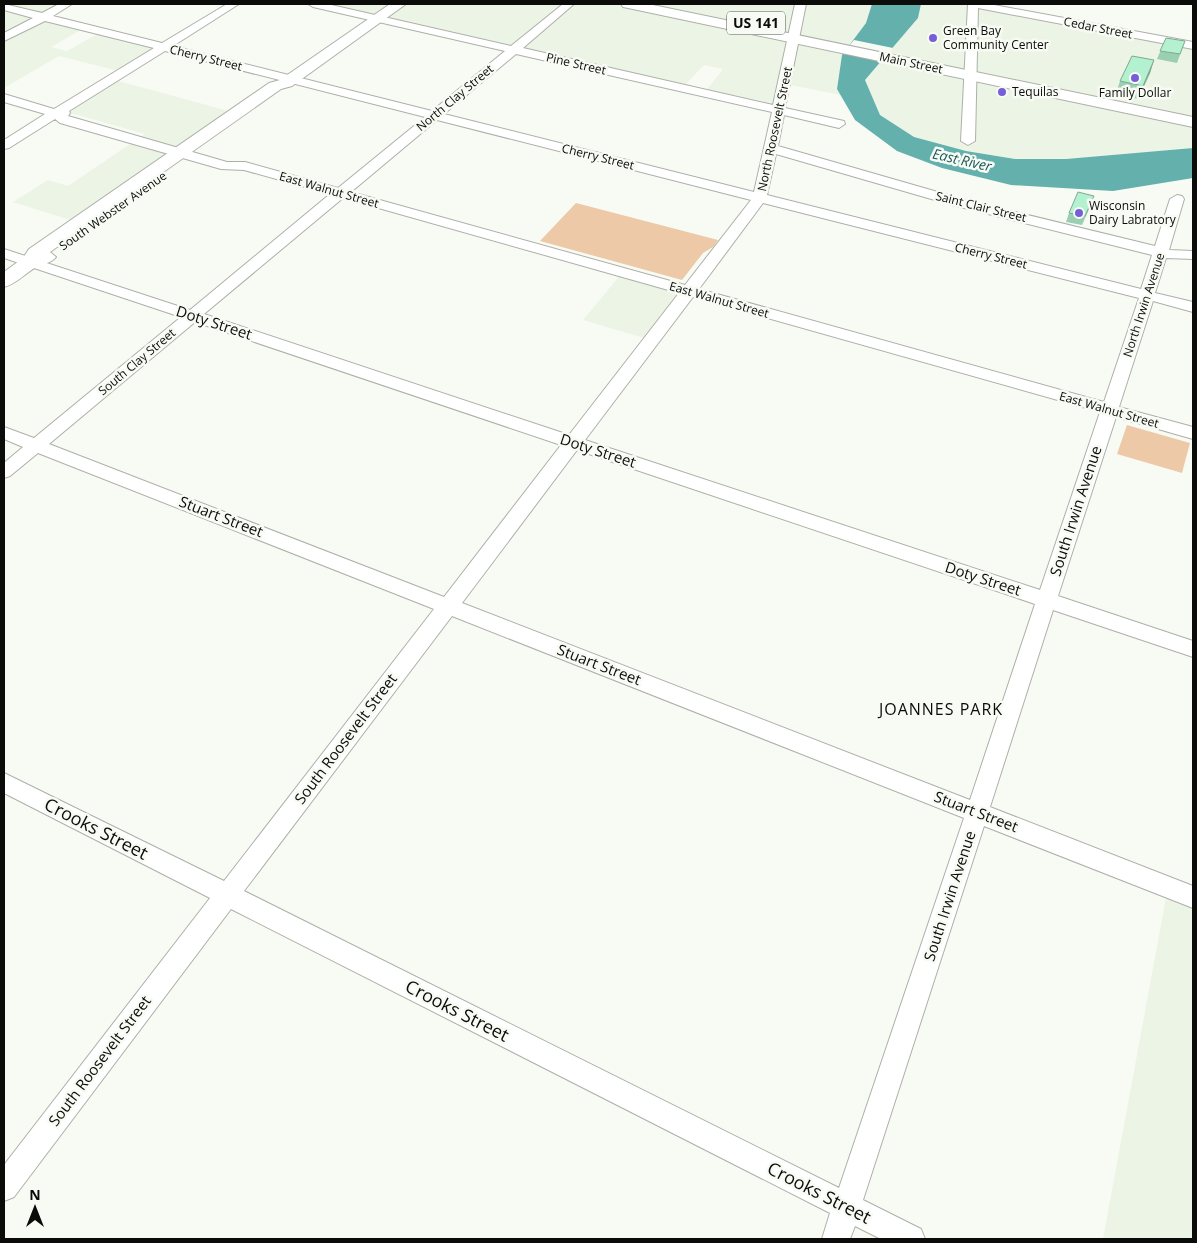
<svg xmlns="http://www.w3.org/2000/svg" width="1197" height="1243" font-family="'Open Sans',sans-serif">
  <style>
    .built { fill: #ecf4e5 }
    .green { fill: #edc9a7 }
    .water { fill: #64b0ad }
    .pier { fill: #f8fbf4 }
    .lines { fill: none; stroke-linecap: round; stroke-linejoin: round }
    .minor-casing { stroke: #adb0a9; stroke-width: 2 }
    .major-casing { stroke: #adb0a9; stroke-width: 2 }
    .minor { fill: #fff; fill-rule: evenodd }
    .major { fill: #fff; fill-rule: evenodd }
    .wall { fill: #9bcfb3 }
    .shaded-wall { fill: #7ea992 }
    .building { fill: #b4f1d0; stroke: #7ea992 }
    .poi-dot { fill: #775ed9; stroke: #f8fbf4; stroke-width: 2 }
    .labels { text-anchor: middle; stroke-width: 5; stroke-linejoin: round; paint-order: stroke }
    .far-street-label { font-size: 12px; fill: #0b0c0a; stroke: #f8fbf4 }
    .far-poi-label { font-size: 12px; fill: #0b0c0a; stroke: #f8fbf4; text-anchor: start }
    .shield { fill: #f8fbf4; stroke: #525450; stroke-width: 1 }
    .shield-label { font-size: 14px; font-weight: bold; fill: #0b0c0a }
    .far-water-label { font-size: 14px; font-style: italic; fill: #185957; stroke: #f8fbf4 }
    .street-label { font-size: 15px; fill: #0b0c0a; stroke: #f8fbf4 }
    .neighbourhood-label { font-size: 16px; letter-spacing: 1px; fill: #0b0c0a; stroke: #f8fbf4 }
    .near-street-label { font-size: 18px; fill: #0b0c0a; stroke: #f8fbf4 }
  </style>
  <rect width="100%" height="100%" fill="#f8fbf4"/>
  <g class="built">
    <path d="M4 4H67L43 16 84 28 51 47 67 51 101 32 163 47 122 72 59 56 4 88Z"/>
    <path d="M313 4H872L866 23 842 55 837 89 841 95 785 84 779 110 704 93 723 69 704 65 682 88Z"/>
    <path d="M921 4H973L1193 46V148L1066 159H1015L966 151 913 137 880 115 865 80 918 18Z"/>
    <path d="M111 79 236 113 80 223 13 202 48 180 68 186 145 134 74 114 55 113Z"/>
    <path d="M622 273 689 291 651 340 583 320Z"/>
    <path d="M1168 887 1193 897V1239H1103Z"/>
  </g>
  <g class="green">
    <path d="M576 203 718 240 713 247 703 253 682 280 540 241Z"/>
    <path d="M1127 425 1190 443 1182 473 1117 454Z"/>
  </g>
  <path class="water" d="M872 4H921L918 18 865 80 880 115 914 137 966 151 1015 159H1066L1193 148V178L1113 191 1011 185 942 168 897 151 855 120 837 89 842 55 866 23Z"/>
  <path class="pier" d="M854 40 893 48 883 61 843 53Z"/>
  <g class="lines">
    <defs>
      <g id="minor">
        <path d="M4 4 42 13 59 4H72L53 16 162 43 227 4H239L173 46 432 111 505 51 313 7 308 4H327L511 46 563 4H574L523 48 773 105 795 4H806L785 108 844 121 845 124 839 128 784 115 778 146 962 199 1155 246 1170 199 1177 195 1182 196 1184 199 1169 250 1193 251V259L1166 258 1155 293 1193 302V312L1153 301 1119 407 1193 427V439L1116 417 1058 596 1193 641V657L1053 610 990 807 1193 886V908L984 826 863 1200 921 1229 925 1239H881L855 1226 850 1239H822L830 1213 231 909 14 1197 4 1201V1165L210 898 4 793V773L224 881 434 609 38 453 10 476 4 478V463L23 447 4 439V427L34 438 181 317 4 258V249L190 310 330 194 244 170 221 169 60 123 55 119 9 148 4 149V140L45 114 4 102V94L54 109 154 48 45 21 4 41V33L33 18 4 10ZM165 51 425 117 338 188 245 162H227L68 116 70 113 69 111ZM516 54 772 112 754 192 444 114ZM437 120 751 200 685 285 351 192ZM776 154 952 205 1152 255 1141 289 767 195ZM343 198 679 293 569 435 204 314ZM763 203 1139 298 1104 402 699 289ZM693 297 1100 412 1040 590 585 440ZM195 322 561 445 444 597 49 444ZM577 450 1035 604 970 800 462 603ZM452 616 964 818 839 1188 244 891Z"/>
        <path d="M968 4H989L1193 42V49L978 8 975 141 968 145 961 141Z"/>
      </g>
      <g id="major">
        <path d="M390 4H406L292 86 281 89 50 252 56 257C51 263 45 263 38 266 26 272 17 284 4 287V272L23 258 29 249 269 83 280 80Z"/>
        <path d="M621 4H648L1193 117V127L628 8 623 7Z"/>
      </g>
    </defs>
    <use href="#minor" class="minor-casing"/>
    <use href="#major" class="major-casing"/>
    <use href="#minor" class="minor"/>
    <use href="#major" class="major"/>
  </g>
  <g class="wall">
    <path d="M1166 38 1185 41 1177 63 1157 59Z"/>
    <path d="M1154 60 1150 73 1138 99 1116 94 1120 81Z"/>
    <path d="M1091 205 1082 225 1066 222 1069 213Z"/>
  </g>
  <path class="shaded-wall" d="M1154 60 1150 73 1138 99 1143 86Z"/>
  <g class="building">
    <path d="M1166 38 1185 41 1180 54 1160 51Z"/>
    <path d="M1132 56 1154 60 1143 86 1120 81Z"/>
    <path d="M1078 192 1094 196 1085 216 1069 213Z"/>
  </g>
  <g class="poi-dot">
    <circle cx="933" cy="38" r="5"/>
    <circle cx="1135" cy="78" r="5"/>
    <circle cx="1002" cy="92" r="5"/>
    <circle cx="1079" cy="213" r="5"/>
  </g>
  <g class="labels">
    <g class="far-street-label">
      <text transform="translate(1098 28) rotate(11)" y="4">Cedar Street</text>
      <text transform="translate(206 58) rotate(14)" y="4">Cherry Street</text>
      <text transform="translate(911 63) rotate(12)" y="4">Main Street</text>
      <text transform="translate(576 64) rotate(13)" y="4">Pine Street</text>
      <text transform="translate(455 98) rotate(-40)" y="4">North Clay Street</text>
      <text transform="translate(775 129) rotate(-78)" y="4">North Roosevelt Street</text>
      <text transform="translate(598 157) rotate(14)" y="4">Cherry Street</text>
      <text transform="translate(329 190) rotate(16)" y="4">East Walnut Street</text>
      <text transform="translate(981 207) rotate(14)" y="4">Saint Clair Street</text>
      <text transform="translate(113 211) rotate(-35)" y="4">South Webster Avenue</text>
      <text transform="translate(991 256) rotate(14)" y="4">Cherry Street</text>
      <text transform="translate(719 300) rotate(16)" y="4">East Walnut Street</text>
      <text transform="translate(1144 305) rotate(-72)" y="4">North Irwin Avenue</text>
      <text transform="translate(137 362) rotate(-40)" y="4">South Clay Street</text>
      <text transform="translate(1109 410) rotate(16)" y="4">East Walnut Street</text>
    </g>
    <g class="far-poi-label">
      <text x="943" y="35">Green Bay<tspan x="943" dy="14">Community Center</tspan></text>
      <text x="1012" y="96">Tequilas</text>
      <text x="1135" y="97" text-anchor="middle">Family Dollar</text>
      <text x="1089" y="210">Wisconsin<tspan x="1089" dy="14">Dairy Labratory</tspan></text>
    </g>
    <rect class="shield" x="727" y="11.5" width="58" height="23" rx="4"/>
    <g class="shield-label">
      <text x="756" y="28">US 141</text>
    </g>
    <g class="far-water-label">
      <text transform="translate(962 160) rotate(13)" y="5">East River</text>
    </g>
    <g class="street-label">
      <text transform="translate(214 323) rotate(18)" y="5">Doty Street</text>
      <text transform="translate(598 451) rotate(18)" y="5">Doty Street</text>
      <text transform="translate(1076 511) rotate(-72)" y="5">South Irwin Avenue</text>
      <text transform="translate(221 517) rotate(21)" y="5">Stuart Street</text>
      <text transform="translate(983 579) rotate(18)" y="5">Doty Street</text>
      <text transform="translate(599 665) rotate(21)" y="5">Stuart Street</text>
      <text transform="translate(346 739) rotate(-53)" y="5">South Roosevelt Street</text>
      <text transform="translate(976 812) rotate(21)" y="5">Stuart Street</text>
      <text transform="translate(950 896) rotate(-72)" y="5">South Irwin Avenue</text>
      <text transform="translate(100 1061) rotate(-53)" y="5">South Roosevelt Street</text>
    </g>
    <g class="neighbourhood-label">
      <text x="941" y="715">JOANNES PARK</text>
    </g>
    <g class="near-street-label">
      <text transform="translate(96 829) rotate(27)" y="6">Crooks Street</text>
      <text transform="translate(457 1011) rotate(27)" y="6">Crooks Street</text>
      <text transform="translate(819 1193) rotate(27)" y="6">Crooks Street</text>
    </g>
  </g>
  <rect width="1197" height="1243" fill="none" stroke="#0b0c0a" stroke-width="10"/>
  <g transform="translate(35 1208)" stroke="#f8fbf4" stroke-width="4" paint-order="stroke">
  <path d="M0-4L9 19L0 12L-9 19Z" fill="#0b0c0a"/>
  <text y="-8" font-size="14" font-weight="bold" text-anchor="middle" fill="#0b0c0a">N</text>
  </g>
</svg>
